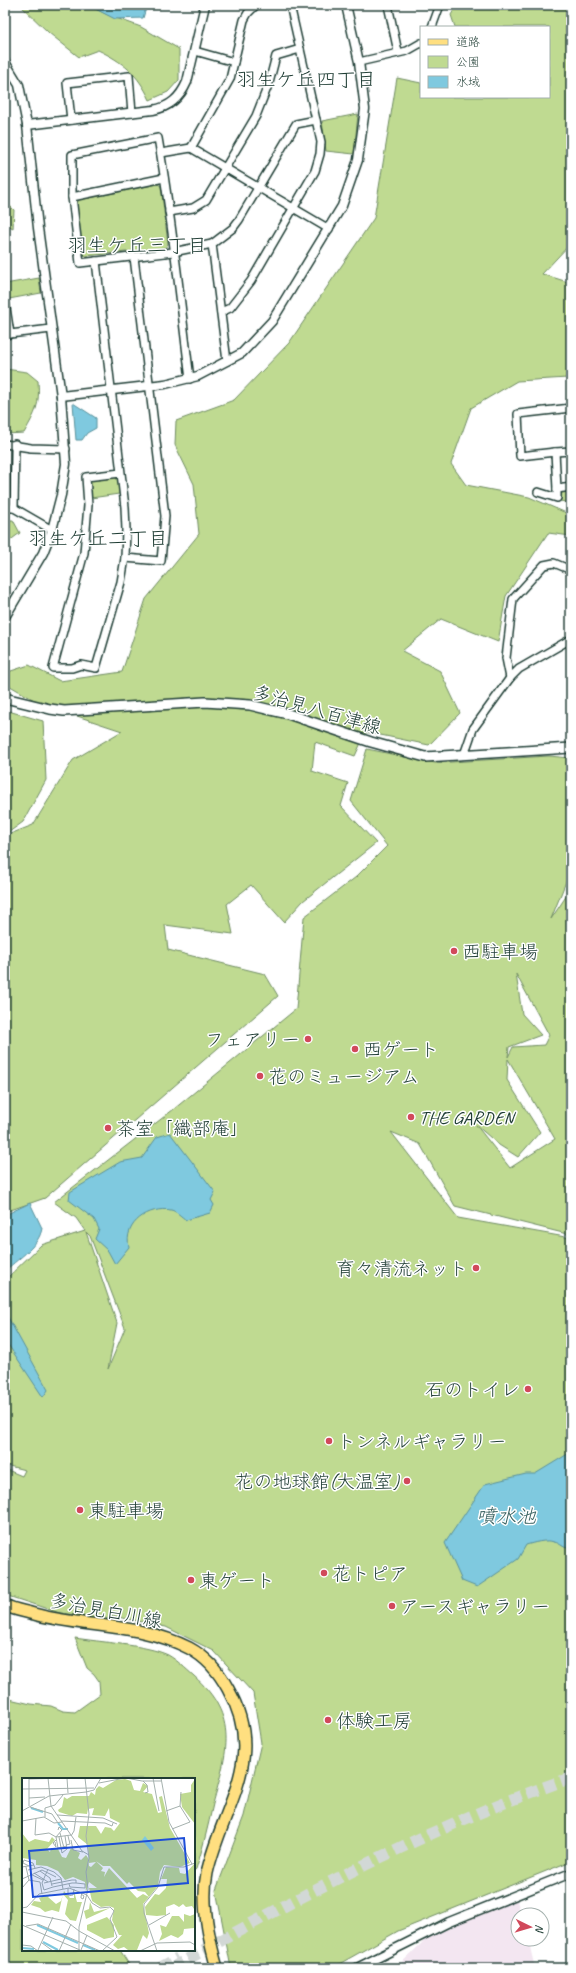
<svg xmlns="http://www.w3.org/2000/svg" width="576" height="1973" font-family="Caveat,'Klee One',sans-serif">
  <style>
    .built { fill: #f3e6f1 }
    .green { fill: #bfda91; stroke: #6f8c62; fill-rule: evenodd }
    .water { fill: #7fc9df; stroke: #59919b }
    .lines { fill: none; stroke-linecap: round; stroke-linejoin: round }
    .motorway-tunnel { stroke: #d2d8d6; stroke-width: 12; stroke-dasharray: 12 6; stroke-linecap: butt }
    .minor-casing { stroke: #1f3d34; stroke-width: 10 }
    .tertiary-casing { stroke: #1f3d34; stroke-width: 11 }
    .secondary-casing { stroke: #1f3d34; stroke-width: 12 }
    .primary-casing { stroke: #1f3d34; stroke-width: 14 }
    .minor { stroke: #fff; stroke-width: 7 }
    .tertiary { stroke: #fff; stroke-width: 8 }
    .secondary { stroke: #fff; stroke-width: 9 }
    .primary { stroke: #ffdf80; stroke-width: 11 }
    .poi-dot { fill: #d1495b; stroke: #fff; stroke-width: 1.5 }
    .labels { text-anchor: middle; stroke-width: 3; stroke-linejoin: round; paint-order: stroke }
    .street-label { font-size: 19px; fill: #1f3d34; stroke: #fff }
    .poi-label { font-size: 19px; fill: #1f3d34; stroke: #fff; text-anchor: start }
    .neighbourhood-label { font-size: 20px; fill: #1f3d34; stroke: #fff }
    .water-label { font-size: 20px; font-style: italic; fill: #37605f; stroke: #fff }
    .inset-river { fill: none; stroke: #7fc9df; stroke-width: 2 }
    .inset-road { fill: none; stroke: #a5b1ae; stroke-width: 1 }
    .view { fill: #1d4ed8; fill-opacity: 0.15; stroke: #1d4ed8; stroke-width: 2 }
    .inset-edge { fill: none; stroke: #1f3d34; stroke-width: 2 }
  </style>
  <rect width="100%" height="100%" fill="#fff"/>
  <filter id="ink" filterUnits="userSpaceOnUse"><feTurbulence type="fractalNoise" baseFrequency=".025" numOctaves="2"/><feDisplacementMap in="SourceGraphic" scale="8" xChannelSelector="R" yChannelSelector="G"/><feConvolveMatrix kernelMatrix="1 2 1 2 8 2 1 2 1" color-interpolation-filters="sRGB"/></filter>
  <g filter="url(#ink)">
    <path class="built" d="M516 1897 521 1915H518V1939H528L535 1968H396L426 1939Z"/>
    <g class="green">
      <path d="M20 5H87L108 15 141 27 179 49V80L168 92 150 100C138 74 123 62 98 50L79 57 49 33Z"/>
      <path d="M457 5H571V243L542 274 571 283V373L568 378 517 381 471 408 451 464 466 485 529 497 571 515V536L548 533 506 596 498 642 441 619 402 651 440 671 460 713 429 745 366 732 355 756 315 742 312 771 348 783 341 806 376 843 303 901 284 922 251 885 227 904 233 934 165 925 168 950 265 974 278 996 45 1198 5 1212V836L33 825 73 760 122 731 41 704 5 683V673L29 665 60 681 122 672 146 599 199 534 194 484 175 445 176 421 234 400 289 343 374 218 397 78 421 83V97H549V27H455L451 15Z"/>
      <path d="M358 114 354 154 326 151 322 121Z"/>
      <path d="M158 184 161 186 168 244 165 248 86 256 83 255 76 204 79 200Z"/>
      <path d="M5 201 14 210 13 228 5 224Z"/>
      <path d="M39 278 41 293 9 299 5 284Z"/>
      <path d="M5 369 27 372 38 381C40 405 36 412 24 433L5 434Z"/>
      <path d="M115 476 118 479 119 494 91 498 90 483 94 479Z"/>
      <path d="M571 491V503L560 501V493Z"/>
      <path d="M5 520H13L20 533 5 544Z"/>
      <path d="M5 710 43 721 46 780 23 822 5 835Z"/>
      <path d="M367 749 435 763 549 756 571 758V869L551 919 569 892 571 876V1235L455 1206 420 1144 391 1132 458 1218 571 1238V1861L398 1931 332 1968H231L216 1890 244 1816 261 1743 253 1693 214 1651 166 1627 113 1616 104 1620 69 1616 5 1595V1469L22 1476 25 1470 5 1465V1280L41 1245 85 1231 76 1218 54 1202 174 1109 296 1009 304 917 356 877 387 846 351 801ZM516 974 549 1035 544 1045 513 1047 508 1057 509 1047 541 1035 522 1014ZM508 1059 555 1139 510 1168 476 1125 499 1145 518 1157 540 1132 507 1080ZM86 1232 90 1236 125 1328 108 1369 117 1323Z"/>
      <path d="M75 1638C99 1642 147 1645 168 1655 177 1660 186 1669 194 1676 240 1717 227 1752 213 1804 208 1826 203 1848 196 1869L194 1871V1779H23V1950H120L131 1968H5V1698L31 1704 51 1706 63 1711 75 1712 100 1694 99 1681 94 1674 87 1668Z"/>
    </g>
    <g class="water">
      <path d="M88 5H147L143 18 115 19Z"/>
      <path d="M73 403 96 418V428L87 433 82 440H76Z"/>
      <path d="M170 1133 215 1192 211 1200 214 1205 210 1213 186 1220C182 1217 176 1211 171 1210 149 1206 123 1223 129 1247L115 1264 108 1251 95 1239 99 1229 94 1219 69 1200 70 1192 120 1162 142 1158 157 1137Z"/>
      <path d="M30 1203 42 1228C40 1245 19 1258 7 1269L5 1294V1215Z"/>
      <path d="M5 1312 48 1390 43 1397 5 1340Z"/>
      <path d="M571 1452V1548C563 1549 561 1543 554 1542 546 1539 533 1543 526 1545L518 1559 477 1587 462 1581 445 1543 485 1484 526 1474H535Z"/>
    </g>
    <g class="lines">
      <g class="motorway-tunnel">
        <path d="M160 1968 178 1958"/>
        <path d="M172 1968C299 1896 433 1825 571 1778"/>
      </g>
      <defs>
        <g id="minor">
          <path d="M388 5 398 52"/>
          <path d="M432 27 440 5"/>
          <path d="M195 51 234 62"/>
          <path d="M359 62 407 51 421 43"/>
          <path d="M71 120 67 83 129 76 132 113"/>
          <path d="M191 148 230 79 244 20 248 13 256 5"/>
          <path d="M161 153 191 148 329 229"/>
          <path d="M72 197 164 178"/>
          <path d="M169 212 193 208 206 200 256 116 269 83 276 56 300 49"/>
          <path d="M212 244 227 361"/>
          <path d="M96 261 125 507 126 530 125 558 121 582 96 668 81 665 72 668H53L84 553 88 505 86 477 121 473"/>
          <path d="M5 301 10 334 5 335"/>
          <path d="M221 312 230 308 251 281 315 171 320 154 321 142 290 5"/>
          <path d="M10 334 51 329"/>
          <path d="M190 379C180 299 172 218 158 138L72 155V197L80 263 173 252 212 244 233 228 239 220 296 124 316 120"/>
          <path d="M571 408 518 414 520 456 555 452 557 489 571 487"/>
          <path d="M5 444 31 448 66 449"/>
          <path d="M555 452 571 451"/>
          <path d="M538 492 557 498V489"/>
          <path d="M5 508H14L52 530"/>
          <path d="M14 508 15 444"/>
          <path d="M125 558 161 561 165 516 134 257"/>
          <path d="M510 678 506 658 513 599 544 565 554 563 571 570"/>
          <path d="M464 755 473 729 510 678 519 669 571 639"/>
        </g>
        <g id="tertiary">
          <path d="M5 62 19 85 27 125 38 228 61 396 66 464 61 495 52 530 43 553 5 617"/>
          <path d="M27 125 153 110C170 107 180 98 187 82L205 5"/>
          <path d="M61 396 165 384 198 376 242 353 272 321 342 206 358 160 365 109 359 62 346 5"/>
          <path d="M357 1968 449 1922 571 1873"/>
        </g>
        <path id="secondary" d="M5 698 50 709 64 711 205 702 250 705 288 714 371 742 425 757 571 748"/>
        <path id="primary" d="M5 1605C13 1610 25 1611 34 1614 85 1628 141 1623 189 1648 206 1657 219 1672 228 1689 268 1759 222 1806 207 1873 201 1902 209 1940 217 1968"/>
      </defs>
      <use href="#minor" class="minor-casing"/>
      <use href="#tertiary" class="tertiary-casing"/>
      <use href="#secondary" class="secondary-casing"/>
      <use href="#primary" class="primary-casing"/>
      <use href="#minor" class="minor"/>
      <use href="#tertiary" class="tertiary"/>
      <use href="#secondary" class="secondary"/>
      <use href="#primary" class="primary"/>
    </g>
  </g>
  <g class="poi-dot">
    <circle cx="454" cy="951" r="4"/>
    <circle cx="308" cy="1039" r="4"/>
    <circle cx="355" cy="1049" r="4"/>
    <circle cx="260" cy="1076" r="4"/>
    <circle cx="411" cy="1117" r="4"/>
    <circle cx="108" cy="1128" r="4"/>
    <circle cx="476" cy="1268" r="4"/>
    <circle cx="528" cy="1389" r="4"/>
    <circle cx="329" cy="1441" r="4"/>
    <circle cx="407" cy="1481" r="4"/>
    <circle cx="80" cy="1510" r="4"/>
    <circle cx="324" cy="1573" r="4"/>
    <circle cx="191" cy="1580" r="4"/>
    <circle cx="392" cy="1606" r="4"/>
    <circle cx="328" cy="1720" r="4"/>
  </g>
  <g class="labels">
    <g class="street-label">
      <text transform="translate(317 709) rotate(16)" y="7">多治見八百津線</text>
      <text transform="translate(106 1610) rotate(11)" y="7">多治見白川線</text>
    </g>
    <g class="poi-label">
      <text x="462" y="958">西駐車場</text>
      <text x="300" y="1046" text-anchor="end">フェアリー</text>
      <text x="363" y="1056">西ゲート</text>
      <text x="268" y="1083">花のミュージアム</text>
      <text x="419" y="1124">THE GARDEN</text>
      <text x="116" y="1135">茶室「織部庵」</text>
      <text x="468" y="1275" text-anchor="end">育々清流ネット</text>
      <text x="520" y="1396" text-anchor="end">石のトイレ</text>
      <text x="337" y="1448">トンネルギャラリー</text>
      <text x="399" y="1488" text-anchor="end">花の地球館(大温室)</text>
      <text x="88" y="1517">東駐車場</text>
      <text x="332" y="1580">花トピア</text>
      <text x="199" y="1587">東ゲート</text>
      <text x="400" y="1613">アースギャラリー</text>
      <text x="336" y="1727">体験工房</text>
    </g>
    <g class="neighbourhood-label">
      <text x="306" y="86">羽生ケ丘四丁目</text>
      <text x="137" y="252">羽生ケ丘三丁目</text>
      <text x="98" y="545">羽生ケ丘二丁目</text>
    </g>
    <g class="water-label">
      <text x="506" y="1523">噴水池</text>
    </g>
  </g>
  <g transform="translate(22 1778)">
    <rect width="173" height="173" fill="#fff"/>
    <path d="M103 1 109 3 112 12 118 13 121 5 126 8 121 14 130 16 136 35 140 34 137 19 140 18 148 50 168 85 158 89 142 87 138 94 136 108 127 119 123 114 116 113 107 104 105 106 88 88H81L74 83 81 90 79 93 83 94 82 99 87 90 115 120 121 116 127 119 121 126 127 155 125 161 121 157 115 172H106L102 169 96 171 91 167 100 157H97L90 142 92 130 87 128 79 129 70 123 67 110H75L67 104 64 114 63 104 51 99 43 102 36 93 25 88 14 87V82L0 80V55L7 64 13 61 27 64 30 59 33 62 25 71 28 74 29 70 36 71 40 79 44 80 49 70 58 75 56 80 59 82 64 77 66 80 67 88 69 89 74 84 67 85 66 67 56 59 58 48H74L79 56 83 49 89 50 92 53 98 45 88 40 87 30 83 38 70 37 72 30 66 31 65 36 55 35 50 38 37 34 36 32 40 29 42 19 45 21 50 18H67L69 14 73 17 74 11 77 8 81 10 94 2ZM173 1V46L160 29 158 16 169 14V7ZM173 85V144L172 150 162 151 161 156 156 160 149 157 137 163 140 156 138 147 144 149 150 138H157L162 144V136L168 138 173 136 172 131 170 128 164 129 161 126 157 129 152 126 144 129V137L135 138 124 137 123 129 133 116 137 117 144 110 145 101H139L144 89 157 90 158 95 163 96ZM42 113 48 120H52V113L55 124H60L54 143 48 142 43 136 46 122 41 116 37 134 30 132 23 134 18 130 9 127 12 123 19 124 17 120 29 116 26 119 34 126 39 123ZM68 124 72 134 88 130 64 141 62 133 67 131ZM85 139 92 147V159L82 161 65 152V147Z" fill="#bfda91"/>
    <path d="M123 58 132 70 129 73 120 62Z" fill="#7fc9df"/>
    <path class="inset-river" d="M9 30 21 34M36 45 41 51H46M15 147 56 165M21 164 36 172M61 167 73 172M0 170 12 171"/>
    <path class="inset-road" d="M26 0 29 28 60 73 67 77M45 0 46 15M104 0 120 3H139M131 0 137 33M139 0 147 44 170 86M7 1 47 0M7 1V28M121 3 125 7 126 14 123 15M77 5 103 0M0 11 72 10M64 14 72 12 79 0M7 20 23 19M158 28 159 14M8 29 30 36 36 45M0 33 27 18 64 14M144 33 158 28 168 44 150 51M35 37 81 40 95 46M23 39V30L33 27 41 17M14 40 13 57 27 55 34 59 49 57M0 43 22 39 32 45 40 44M39 43 83 45 90 48 91 45M36 52 37 49 40 52 34 59 36 70 45 68M38 55 42 70M49 58 52 53 54 39M37 59 40 75 45 71 43 58M49 62 51 72 61 74M33 64 34 69 31 65 34 62M44 67 48 66 46 58M7 88 1 85 2 82 11 85 13 90M0 89 12 87M26 91 20 105 22 112 31 109 50 105H54L63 106V110L48 109 47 106M6 92 19 89 32 94 39 100 41 111M18 93 28 100 30 108M12 95 26 104M8 96 21 102M0 101 20 92 34 99M7 102 18 104 20 116M22 105 39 101M30 106 50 102H54V105M0 110 7 102 4 89M46 110V118L51 117 52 111M59 116 62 118 61 121 59 120V119L60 114M0 130 5 129 17 116 47 110 65 117 70 125 78 130 88 129 92 133 88 141 95 159 80 173M0 134 44 143 57 153 93 173M0 147 58 172M127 147 148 135M4 148 16 146 78 173M20 165 31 173M0 167 9 168 16 173M16 172 31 139M57 172V149L66 111 64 94 67 80 64 58 67 36 63 0M59 172 65 157M37 173 49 146M118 173 135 165 168 164 173 167M135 173 122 135V126L136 109 142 89H162L173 85"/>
    <path class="view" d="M162 60 166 105 11 119 7 73Z"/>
    <rect width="173" height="173" class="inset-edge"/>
  </g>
  <rect width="576" height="1973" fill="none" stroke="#fff" stroke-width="20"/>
  <rect x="10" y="10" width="556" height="1953" fill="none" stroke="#1f3d34" stroke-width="1.5" filter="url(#ink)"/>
  <rect x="420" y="26" width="130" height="72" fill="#ffffff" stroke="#a5b1ae"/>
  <rect x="428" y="39" width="20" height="6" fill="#ffdf80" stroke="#a5b1ae"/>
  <text x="456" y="46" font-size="12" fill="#1f3d34">道路</text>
  <rect x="428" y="56" width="20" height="12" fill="#bfda91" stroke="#a5b1ae"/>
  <text x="456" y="66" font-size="12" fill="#1f3d34">公園</text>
  <rect x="428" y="76" width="20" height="12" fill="#7fc9df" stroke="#a5b1ae"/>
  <text x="456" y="86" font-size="12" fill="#1f3d34">水域</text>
  <g transform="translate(530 1927) rotate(95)"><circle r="19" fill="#ffffff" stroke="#a5b1ae"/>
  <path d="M0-3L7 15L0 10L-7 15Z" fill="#d1495b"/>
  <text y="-6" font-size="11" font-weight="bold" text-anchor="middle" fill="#1f3d34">N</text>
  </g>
</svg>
